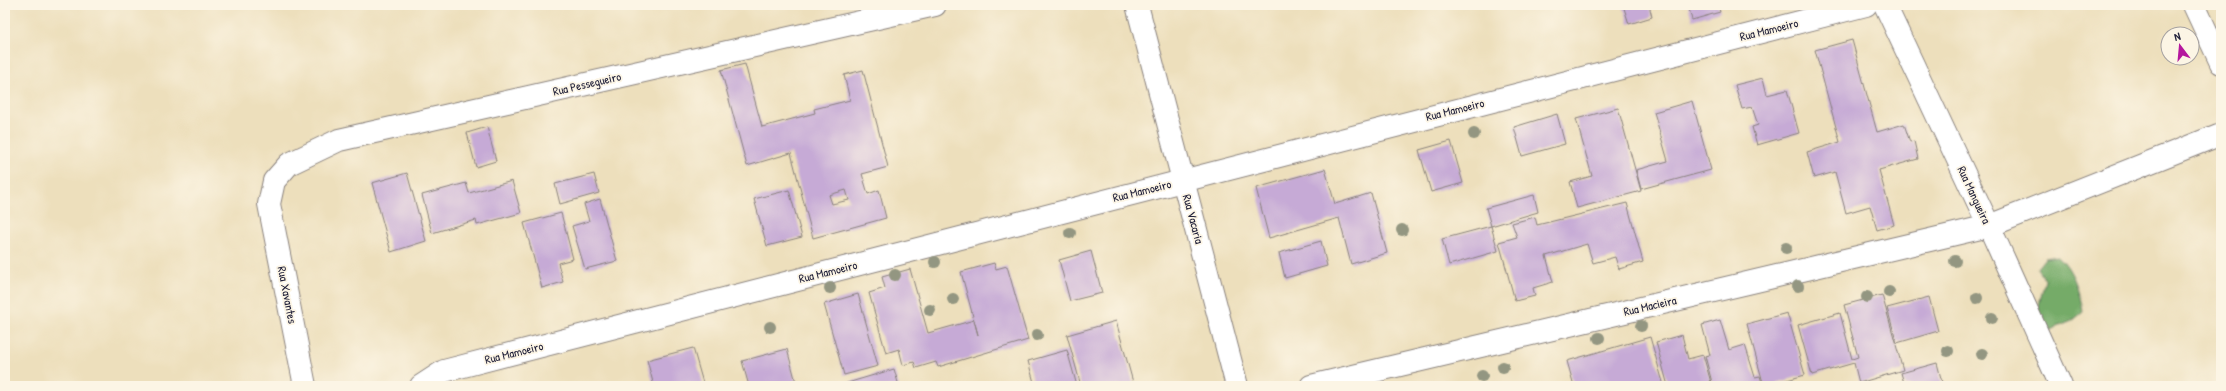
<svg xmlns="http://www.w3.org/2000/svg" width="2226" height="391" font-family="'Patrick Hand',sans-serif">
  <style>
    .forest { fill: #74ab68; stroke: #4b6652 }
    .building { fill: #c6aad6; fill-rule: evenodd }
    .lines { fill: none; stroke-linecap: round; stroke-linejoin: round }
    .minor-casing { stroke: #88807c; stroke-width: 24 }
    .minor { stroke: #fff; stroke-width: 22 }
    .tree { fill: #939681 }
    .labels { text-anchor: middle; stroke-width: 3.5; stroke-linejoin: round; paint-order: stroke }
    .street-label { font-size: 12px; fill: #22223b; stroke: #fcf5e5 }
  </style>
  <rect width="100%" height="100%" fill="#fcf5e5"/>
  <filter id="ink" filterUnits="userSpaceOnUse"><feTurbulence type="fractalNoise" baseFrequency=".025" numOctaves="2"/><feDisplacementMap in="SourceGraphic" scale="8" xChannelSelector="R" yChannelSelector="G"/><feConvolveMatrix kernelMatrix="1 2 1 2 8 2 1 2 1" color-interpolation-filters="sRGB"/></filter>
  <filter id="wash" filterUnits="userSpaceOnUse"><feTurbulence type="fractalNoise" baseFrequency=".012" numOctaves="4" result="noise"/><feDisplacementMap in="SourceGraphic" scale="16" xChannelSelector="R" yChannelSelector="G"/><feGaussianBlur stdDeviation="0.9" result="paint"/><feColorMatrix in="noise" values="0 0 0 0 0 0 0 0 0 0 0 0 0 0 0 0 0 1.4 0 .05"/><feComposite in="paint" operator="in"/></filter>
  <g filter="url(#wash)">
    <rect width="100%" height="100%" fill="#eddfbc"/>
    <path class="forest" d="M2058 256C2073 269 2080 292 2083 312L2072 321 2048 331 2039 321V305L2045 280 2037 268 2045 258Z"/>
    <g id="blocks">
      <g class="building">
        <path d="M1623 5H1649L1652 17 1629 24Z"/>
        <path d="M1688 5H1718L1720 12 1692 20Z"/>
        <path d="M1852 40 1877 132 1904 124 1910 142 1914 141 1918 159 1879 170 1894 225 1877 230 1870 206 1846 213 1835 172 1814 178 1807 152 1840 142 1815 50Z"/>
        <path d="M745 64 762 127 815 113 814 109 850 100 844 75 863 70 888 167 862 174 868 194 879 190 886 218 813 238 791 153 747 166 721 70ZM846 190 849 200 832 204 829 195Z"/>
        <path d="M1763 78 1767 95 1787 90 1799 133 1757 145 1752 127 1758 125 1752 107 1742 109 1735 85Z"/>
        <path d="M1692 101 1711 170 1641 189 1636 170 1668 161 1654 112Z"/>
        <path d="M1618 108 1641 191 1577 208 1570 182 1592 176 1576 119Z"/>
        <path d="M1557 114 1565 144 1522 156 1514 127Z"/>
        <path d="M487 127 496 161 476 167 467 133Z"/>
        <path d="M1451 141 1463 183 1431 192 1419 150Z"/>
        <path d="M1325 169 1335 204 1371 193 1387 253 1351 264 1339 218 1269 238 1256 188Z"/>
        <path d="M407 173 426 241 391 252 372 183Z"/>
        <path d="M594 174 599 193 560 204 555 184Z"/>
        <path d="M512 181 521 213 477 225 476 220 432 233 422 195 466 183 469 193Z"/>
        <path d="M789 190 802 237 767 246 754 199Z"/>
        <path d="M1534 195 1538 212 1491 226 1486 208Z"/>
        <path d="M600 199 617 261 585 269 572 226 589 221 584 204Z"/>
        <path d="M1627 203 1643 262 1619 269 1615 257 1593 263 1587 244 1546 256 1553 282 1533 288 1535 296 1515 301 1499 242 1517 237 1512 223 1535 217 1537 225Z"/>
        <path d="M561 213 573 259 558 263 563 282 542 288 524 223Z"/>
        <path d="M1491 226 1498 251 1449 265 1442 239Z"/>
        <path d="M1321 241 1327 266 1285 278 1279 253Z"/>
        <path d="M1091 251 1102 293 1070 301 1059 260Z"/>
        <path d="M994 263 996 269 1007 266 1028 340 938 367 936 362 916 368 914 362 903 365 899 349 886 353 869 293 885 288 882 277 910 269 928 333 974 320 978 335 961 272Z"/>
        <path d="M858 294 878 366 844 375 824 304Z"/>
        <path d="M1882 295 1903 370 1859 383 1854 363 1812 375 1798 325 1840 313 1852 359 1858 357 1844 305Z"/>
        <path d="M1929 297 1938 331 1897 343 1887 308Z"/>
        <path d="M1787 313 1805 375 1776 383V386H1764L1747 324Z"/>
        <path d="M1720 320 1729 350 1745 345 1755 377 1760 376 1763 386H1713L1705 356 1710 355 1702 325Z"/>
        <path d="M1116 321 1134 386H1081L1067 335Z"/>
        <path d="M1682 335 1688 359 1703 355 1712 386H1668L1656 342Z"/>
        <path d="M1650 337 1664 386H1574L1567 361Z"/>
        <path d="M693 348 703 383 693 386H654L647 360Z"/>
        <path d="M787 349 797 386H749L742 361Z"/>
        <path d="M1067 350 1077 386H1035L1028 361Z"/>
        <path d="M1937 363 1943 386H1905L1901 373Z"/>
        <path d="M894 369 899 386H844V384Z"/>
      </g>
    </g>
  </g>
  <g filter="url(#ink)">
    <use href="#blocks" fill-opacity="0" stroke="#88807c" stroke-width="1"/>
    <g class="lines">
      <defs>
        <g id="minor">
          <path d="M1137 5 1237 386"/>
          <path d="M1885 5 1989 226 2061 386"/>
          <path d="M2194 5 2221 63"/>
          <path d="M305 386 269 204 274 181 289 164 339 140 935 5"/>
          <path d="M421 386 444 371 1866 5"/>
          <path d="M1311 386 1989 226 2221 134"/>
        </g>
      </defs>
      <use href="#minor" class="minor-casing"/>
      <use href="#minor" class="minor"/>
    </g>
    <g class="tree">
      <circle cx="1474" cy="134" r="6"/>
      <circle cx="1402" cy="230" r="6"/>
      <circle cx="1070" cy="233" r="6"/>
      <circle cx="1786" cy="248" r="6"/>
      <circle cx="1955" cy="261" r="6"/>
      <circle cx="935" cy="262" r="6"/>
      <circle cx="895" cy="275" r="6"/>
      <circle cx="1798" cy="286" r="6"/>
      <circle cx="830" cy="288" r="6"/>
      <circle cx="1889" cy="292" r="6"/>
      <circle cx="1867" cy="297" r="6"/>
      <circle cx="1977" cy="298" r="6"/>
      <circle cx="953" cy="299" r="6"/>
      <circle cx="930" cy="310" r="6"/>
      <circle cx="1992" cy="318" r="6"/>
      <circle cx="1641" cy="326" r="6"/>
      <circle cx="770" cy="327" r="6"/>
      <circle cx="1037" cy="335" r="6"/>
      <circle cx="1599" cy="338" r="6"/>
      <circle cx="1948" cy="351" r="6"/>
      <circle cx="1982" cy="354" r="6"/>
      <circle cx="1503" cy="367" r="6"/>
      <circle cx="1482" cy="376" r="6"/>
    </g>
  </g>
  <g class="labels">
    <g class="street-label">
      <text transform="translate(1769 30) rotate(-14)" y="4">Rua Mamoeiro</text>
      <text transform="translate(587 84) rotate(-13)" y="4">Rua Pessegueiro</text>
      <text transform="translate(1455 110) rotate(-14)" y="4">Rua Mamoeiro</text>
      <text transform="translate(1142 191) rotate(-14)" y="4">Rua Mamoeiro</text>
      <text transform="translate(1974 195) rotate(65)" y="4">Rua Mangueira</text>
      <text transform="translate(1193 219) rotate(75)" y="4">Rua Vacaria</text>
      <text transform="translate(828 272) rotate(-14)" y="4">Rua Mamoeiro</text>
      <text transform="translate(287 295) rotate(79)" y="4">Rua Xavantes</text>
      <text transform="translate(1650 306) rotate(-13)" y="4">Rua Macieira</text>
      <text transform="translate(514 353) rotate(-14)" y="4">Rua Mamoeiro</text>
    </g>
  </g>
  <rect width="2226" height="391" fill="none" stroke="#fcf5e5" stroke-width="20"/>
  <g transform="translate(2180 46) rotate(344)"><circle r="19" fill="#fcf5e5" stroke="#a5a1a1"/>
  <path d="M0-3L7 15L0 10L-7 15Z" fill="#b5179e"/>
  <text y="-6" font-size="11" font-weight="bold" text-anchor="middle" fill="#22223b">N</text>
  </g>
</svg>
